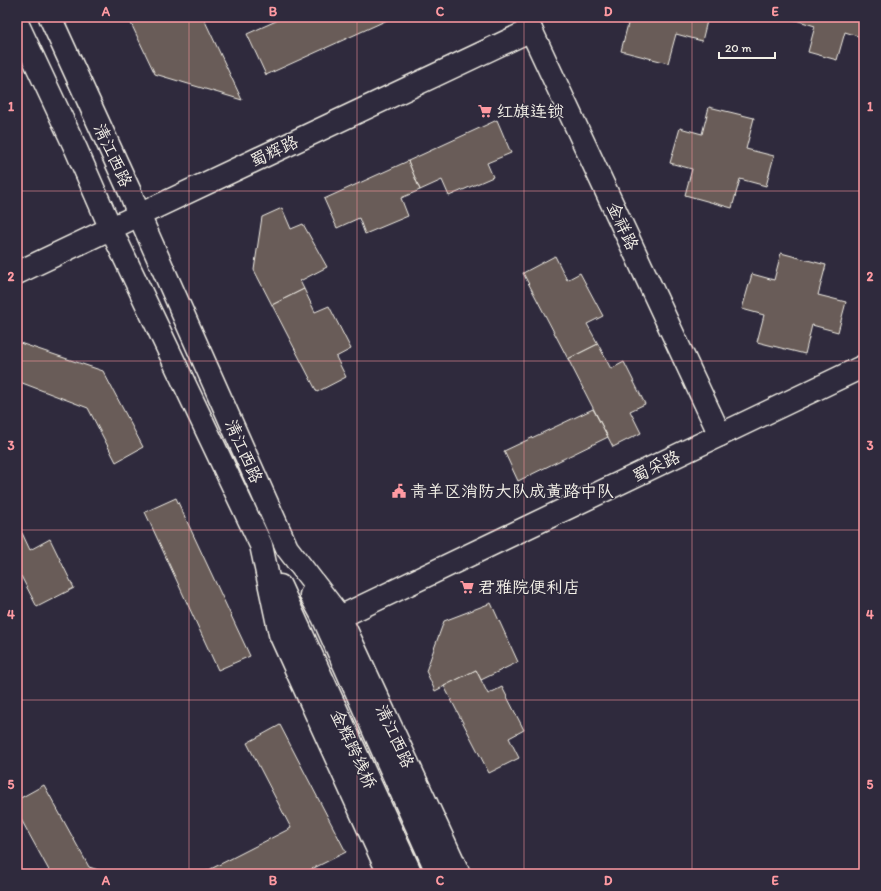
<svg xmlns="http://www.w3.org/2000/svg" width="881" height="891" font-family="Itim,'LXGW WenKai TC',sans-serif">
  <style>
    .building { fill: #695c58; stroke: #f4f1e8 }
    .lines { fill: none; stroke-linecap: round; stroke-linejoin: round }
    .street-casing { stroke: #f4f1e8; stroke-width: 25 }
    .secondary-casing { stroke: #f4f1e8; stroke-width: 25 }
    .primary-casing { stroke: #f4f1e8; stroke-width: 25 }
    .street { stroke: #2f2a3d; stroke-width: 22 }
    .secondary { stroke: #2f2a3d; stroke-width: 22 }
    .primary { stroke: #2f2a3d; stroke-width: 22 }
    .grid { fill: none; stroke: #ff9aa2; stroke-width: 1; stroke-opacity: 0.55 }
    .labels { text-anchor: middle; stroke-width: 3; stroke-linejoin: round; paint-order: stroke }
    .poi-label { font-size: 17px; fill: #f4f1e8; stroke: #2f2a3d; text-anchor: start }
    .street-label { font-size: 17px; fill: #f4f1e8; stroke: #2f2a3d }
    .neatline { fill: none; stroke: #ff9aa2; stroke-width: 1.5 }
    .grid-label { font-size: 13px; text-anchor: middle; font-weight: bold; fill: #ff9aa2 }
  </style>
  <rect width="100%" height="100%" fill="#2f2a3d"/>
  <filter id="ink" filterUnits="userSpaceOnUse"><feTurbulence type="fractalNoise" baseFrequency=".025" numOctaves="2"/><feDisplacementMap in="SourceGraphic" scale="8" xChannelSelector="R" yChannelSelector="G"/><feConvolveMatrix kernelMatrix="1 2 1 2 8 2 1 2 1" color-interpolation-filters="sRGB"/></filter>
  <g filter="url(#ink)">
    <g class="building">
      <path d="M128 17H203L242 100 155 74Z"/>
      <path d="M285 17H394L266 75 247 34Z"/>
      <path d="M606 17H708L702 41 676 34 668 63 621 51 628 24 606 18Z"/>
      <path d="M786 17H864V38L845 32 837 60 808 52 815 26Z"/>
      <path d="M709 107 754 118 746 149 774 156 766 186 740 179 732 208 685 195 692 169 670 163 680 128 702 134Z"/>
      <path d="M497 120 511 153 487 163 493 177 449 196 442 180 420 190 408 161Z"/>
      <path d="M408 161 420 190 401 198 408 216 365 234 359 218 337 228 324 199Z"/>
      <path d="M282 208 291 229 303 224 327 267 300 281 304 289 272 305 254 270 262 217Z"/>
      <path d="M781 253 826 265 818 295 846 302 838 332 812 325 805 354 757 342 764 315 742 309 752 274 774 280Z"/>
      <path d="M555 256 567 280 580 273 603 316 587 324 598 344 568 359 523 273Z"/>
      <path d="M304 289 315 312 329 306 351 349 336 357 346 377 317 392 272 305Z"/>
      <path d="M17 342 103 371 143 447 116 462 88 408 17 381Z"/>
      <path d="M598 344 611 369 624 362 645 404 630 411 641 433 613 447 568 359Z"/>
      <path d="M593 409 608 437 518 481 504 451Z"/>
      <path d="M176 498 250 656 218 670 145 512Z"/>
      <path d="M22 533 30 550 50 539 74 588 37 607 21 576 17 578V535Z"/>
      <path d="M491 603 518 662 481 680 476 670 435 691 426 671 444 621Z"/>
      <path d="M476 670 488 694 502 687 524 730 509 738 519 758 489 773 444 686Z"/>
      <path d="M280 725 346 852 302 874H201L291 828 247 743Z"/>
      <path d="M44 785 89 867 111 874H51L17 812V800Z"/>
    </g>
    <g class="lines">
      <defs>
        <g id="street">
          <path d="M139 215 531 30"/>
          <path d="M340 617 864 366"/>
        </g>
        <g id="secondary">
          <path d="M525 17 720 435"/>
          <path d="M17 273 139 215"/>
        </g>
        <g id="primary">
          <path d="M50 17 130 192 139 215 287 548 340 617 459 874"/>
          <path d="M17 23 76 149 111 229 261 545 280 634 389 874"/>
          <path d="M280 586 411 874"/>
          <path d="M311 595 323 617 438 874"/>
        </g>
      </defs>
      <use href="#street" class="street-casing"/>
      <use href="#secondary" class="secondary-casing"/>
      <use href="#primary" class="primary-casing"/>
      <use href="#street" class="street"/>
      <use href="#secondary" class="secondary"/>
      <use href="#primary" class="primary"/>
    </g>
  </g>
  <path class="grid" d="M189 17V874M357 17V874M524 17V874M692 17V874M17 191H864M17 361H864M17 530H864M17 700H864"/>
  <defs>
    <symbol id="supermarket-bare" viewBox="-9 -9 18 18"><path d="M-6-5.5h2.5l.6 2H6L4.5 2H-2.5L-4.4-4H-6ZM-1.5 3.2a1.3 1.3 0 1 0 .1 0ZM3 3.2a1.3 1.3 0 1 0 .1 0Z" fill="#ff9aa2" stroke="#2f2a3d" stroke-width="2.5" paint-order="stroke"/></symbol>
    <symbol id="civic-bare" viewBox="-9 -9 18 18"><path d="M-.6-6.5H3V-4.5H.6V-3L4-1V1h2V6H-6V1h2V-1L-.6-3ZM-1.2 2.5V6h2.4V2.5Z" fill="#ff9aa2" stroke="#2f2a3d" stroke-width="2.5" paint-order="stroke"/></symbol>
  </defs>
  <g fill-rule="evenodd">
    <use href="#supermarket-bare" x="475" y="101" width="20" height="20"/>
    <use href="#civic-bare" x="389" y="481" width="20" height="20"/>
    <use href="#supermarket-bare" x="457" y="577" width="20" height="20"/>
  </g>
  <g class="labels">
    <g class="poi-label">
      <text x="496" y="117">红旗连锁</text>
      <text x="410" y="497">青羊区消防大队成黄路中队</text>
      <text x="478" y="593">君雅院便利店</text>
    </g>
    <g class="street-label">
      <text transform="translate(274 151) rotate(-25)" y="6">蜀辉路</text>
      <text transform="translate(113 155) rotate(65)" y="6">清江西路</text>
      <text transform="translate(623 226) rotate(65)" y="6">金祥路</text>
      <text transform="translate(244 451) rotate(66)" y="6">清江西路</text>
      <text transform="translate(656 466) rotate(-26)" y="6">蜀采路</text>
      <text transform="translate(395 736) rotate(65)" y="6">清江西路</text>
      <text transform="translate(354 749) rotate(65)" y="6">金辉跨线桥</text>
    </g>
  </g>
  <rect width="881" height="891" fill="none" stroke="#2f2a3d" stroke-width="44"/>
  <path d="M719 52v6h56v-6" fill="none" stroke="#f4f1e8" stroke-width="2"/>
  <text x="725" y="52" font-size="12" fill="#f4f1e8" stroke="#2f2a3d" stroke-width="3" paint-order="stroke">20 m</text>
  <rect x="22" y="22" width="837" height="847" class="neatline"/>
  <g class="grid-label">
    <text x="106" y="16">A</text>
    <text x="273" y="16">B</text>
    <text x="440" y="16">C</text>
    <text x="608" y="16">D</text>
    <text x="775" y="16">E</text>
    <text x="11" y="111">1</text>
    <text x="870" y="111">1</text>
    <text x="11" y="281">2</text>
    <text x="870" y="281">2</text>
    <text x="11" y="450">3</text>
    <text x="870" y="450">3</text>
    <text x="11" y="619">4</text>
    <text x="870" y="619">4</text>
    <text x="11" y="789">5</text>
    <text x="870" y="789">5</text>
    <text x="106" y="885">A</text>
    <text x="273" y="885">B</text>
    <text x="440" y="885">C</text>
    <text x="608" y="885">D</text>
    <text x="775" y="885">E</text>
  </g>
</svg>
